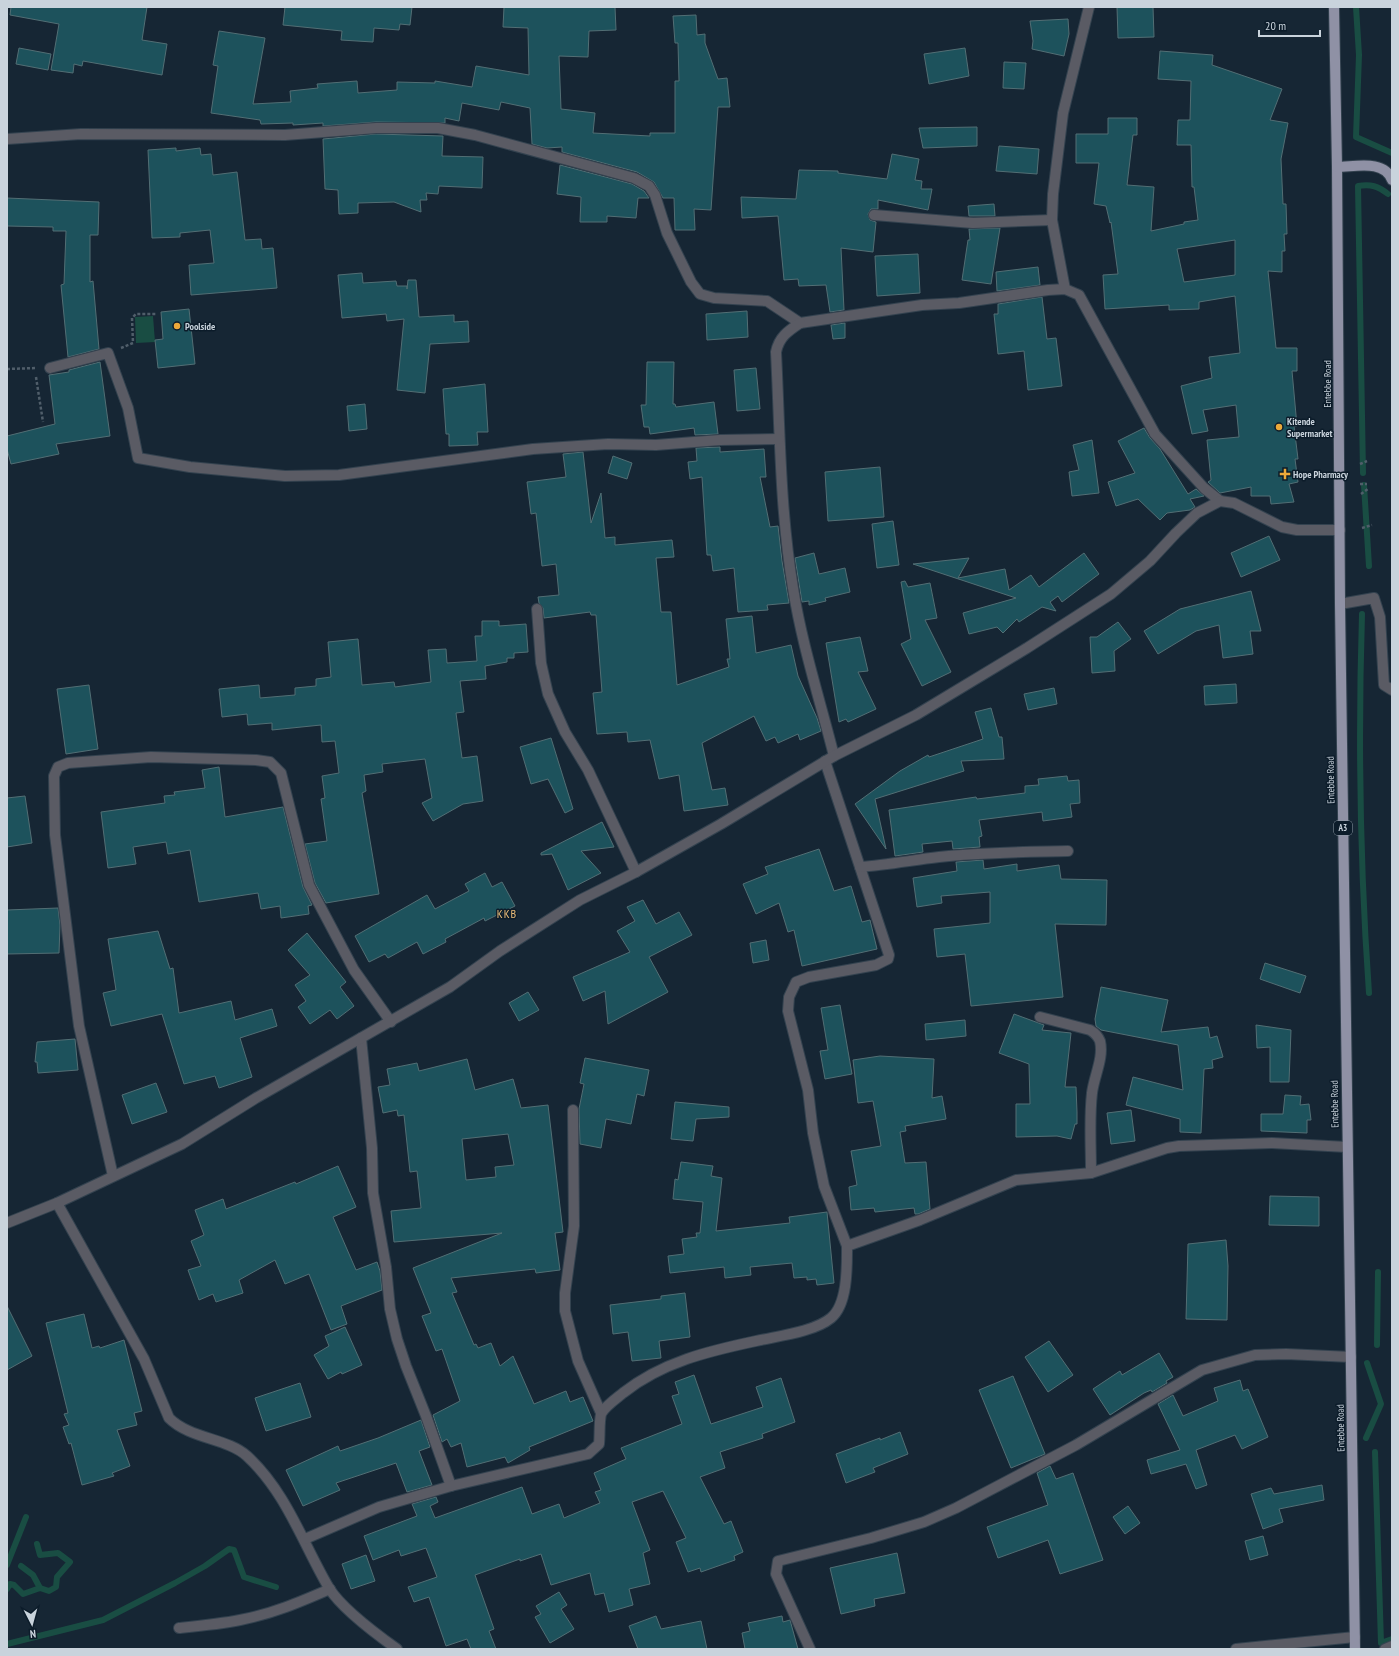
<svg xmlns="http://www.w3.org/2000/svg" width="1399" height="1656" font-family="'PT Sans Narrow',sans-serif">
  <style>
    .water { fill: #194d43 }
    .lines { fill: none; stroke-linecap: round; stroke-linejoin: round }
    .stream { stroke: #194d43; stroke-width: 6 }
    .building { fill: #1d525c; stroke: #526e74; fill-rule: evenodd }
    .minor-casing { stroke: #33424f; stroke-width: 12 }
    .major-casing { stroke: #33424f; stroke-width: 12 }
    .path { stroke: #505e6a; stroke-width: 2.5; stroke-dasharray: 3 2; stroke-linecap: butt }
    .minor { stroke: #5a5b64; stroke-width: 10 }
    .major { stroke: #8f91a5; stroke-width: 10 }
    .poi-dot { fill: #eca93a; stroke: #0c1c2a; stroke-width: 1.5 }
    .labels { text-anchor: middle; stroke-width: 3; stroke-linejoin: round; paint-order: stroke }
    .shield { fill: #0c1c2a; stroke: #909ca7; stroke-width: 1 }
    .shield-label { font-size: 9px; font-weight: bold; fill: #c9d3dc }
    .poi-label { font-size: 10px; font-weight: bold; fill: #c9d3dc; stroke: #0c1c2a; text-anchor: start }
    .street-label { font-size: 10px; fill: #c9d3dc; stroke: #0c1c2a }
    .quarter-label { font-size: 12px; letter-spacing: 1px; fill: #e9bb78; stroke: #0c1c2a }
  </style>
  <rect width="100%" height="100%" fill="#162634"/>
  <path class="water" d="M153 316 155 342 136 343 135 317Z"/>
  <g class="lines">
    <g class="stream">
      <path d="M1356 7 1359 55 1356 137 1392 153"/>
      <path d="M1363 473 1358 186C1371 184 1378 186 1388 194"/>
      <path d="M1364 485 1369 566"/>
      <path d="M1362 614C1358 741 1360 867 1369 993"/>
      <path d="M1377 1345 1378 1272"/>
      <path d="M1366 1438 1381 1404 1367 1363"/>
      <path d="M1375 1452 1381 1643 1392 1639"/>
      <path d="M7 1565 26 1517"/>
      <path d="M21 1566 33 1575 40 1588"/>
      <path d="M7 1589 10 1584 14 1585 23 1594 40 1588 49 1591 56 1587 57 1577 70 1562 58 1553 40 1555 37 1544"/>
      <path d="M7 1644 103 1620 175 1583 205 1566 229 1549 234 1550 244 1577 276 1587"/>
    </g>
  </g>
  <g class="building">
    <path d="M11 7H147L142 40 167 44 162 75 83 61 82 66 74 64 73 73 51 70 59 24 10 15Z"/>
    <path d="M285 7H412L410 25 400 24 399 30 374 28 373 42 341 40 342 31 283 25Z"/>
    <path d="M504 7H615L616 30 589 31 588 57 559 56 561 109 595 113 593 133 650 136V133H675V81H679L678 43H675L673 16 696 15 697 35 705 34V43L718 79 727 78 730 107H718L711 210 694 209 695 230H675L674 198H663L654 182 637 172 562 152V147L547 148 532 144 530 108 501 102 499 110 462 103 459 121 445 118V123L376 122 323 126V123L293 125V123L261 124 260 120 211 113 218 66 213 65 219 31 265 38 253 104 291 102 290 91 318 88 317 84 357 81 358 93 397 90V82L435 83V81L472 87 476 66 529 75 528 28 503 27Z"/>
    <path d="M1117 7H1153L1154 37 1118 38Z"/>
    <path d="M1068 19 1069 34 1064 56 1032 49 1033 41 1030 21Z"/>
    <path d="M19 48 51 54 48 70 16 64Z"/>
    <path d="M965 48 969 76 929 84 924 54Z"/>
    <path d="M1160 51 1213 55 1212 65 1282 89 1270 120 1288 123 1281 159 1283 204H1286L1287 234H1284L1285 251H1282V272L1268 271 1276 348H1297V371H1292L1297 426H1294L1298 459H1295L1298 482 1289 484 1294 502 1271 504 1270 496H1251V487L1220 493 1208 482 1211 480 1207 440 1239 437 1236 405 1203 410 1208 431 1192 434 1181 386 1212 378 1209 357 1240 353 1235 296 1199 302V309L1169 310V305L1105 309 1103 275 1118 274 1111 222 1110 223 1106 206 1094 204 1099 163H1076V134H1108V118H1137V135H1133L1127 185 1154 187 1151 231 1184 224V222L1198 220 1194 187H1192L1191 145H1177L1178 120H1190L1191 81 1158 79ZM1235 240V275L1184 282 1177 249Z"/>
    <path d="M1004 62 1026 63 1024 89 1003 88Z"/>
    <path d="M977 127V146L923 148 919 128Z"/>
    <path d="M376 134 443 136 442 156 483 157 482 188 439 186 438 194 426 193 427 200H420L421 212 394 202 358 203V213L339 214 338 190 325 189 323 139Z"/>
    <path d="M999 146 1039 149 1037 174 996 171Z"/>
    <path d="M176 148V151L200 148 201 155 211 154 213 175 237 172 245 240 261 239 262 249 273 248 277 288 191 295 189 265 214 263 210 230 180 233V237L152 238 148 150Z"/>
    <path d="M892 154 919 159 915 180 922 181 921 189H932L928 210 878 200V209H871L868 214 870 220 876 222 873 252 841 248 844 310 830 312 826 285 799 286 798 279 784 280 778 216 742 218 741 197 796 199 799 170 838 171V173L887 179Z"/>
    <path d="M560 165 632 184 644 191 649 198H638L636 218 607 216V222H580L581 197 557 194Z"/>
    <path d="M7 198 99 202 98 235H90V282L93 281 99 349 68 357 61 285 64 284 66 231H53V227L7 226Z"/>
    <path d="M994 204 995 216H969L968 206Z"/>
    <path d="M1000 228 991 284 962 280 968 240H970L969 229Z"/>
    <path d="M918 254 920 293 877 296 875 256Z"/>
    <path d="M1038 267 1040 285 997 291 996 272Z"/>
    <path d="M362 273 363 283 396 281 397 286H407V289L408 280H416L419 317 454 315V322L468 321 469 342 430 344 425 393 397 390 404 319 387 321 386 314 342 318 338 275Z"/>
    <path d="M1042 297 1047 339 1056 338 1062 386 1028 390 1024 351 998 354 994 314H998V304Z"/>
    <path d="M189 309 195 364 158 368 155 340 163 339 161 312Z"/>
    <path d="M747 311 748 337 707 340 706 314Z"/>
    <path d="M845 323V338L833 339 831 325Z"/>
    <path d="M100 362 110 436 56 444 59 454 11 464 7 449V436L55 424 49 375 69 372V370Z"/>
    <path d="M647 362H674L673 404H675L676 407 714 402 718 434 695 435 694 428 650 434 649 427H644L641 405H646Z"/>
    <path d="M756 368 760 409 737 411 734 370Z"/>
    <path d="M485 384 488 432H477L478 445 449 446V434H446L443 389Z"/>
    <path d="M365 404 367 429 349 431 347 406Z"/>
    <path d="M1144 428 1150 438 1160 449 1188 494 1196 489 1204 496 1190 499 1195 507 1190 510 1167 513 1160 520 1138 499 1116 506 1108 482 1135 473 1118 441Z"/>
    <path d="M1092 440 1099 493 1072 496 1069 472 1079 470 1073 445Z"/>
    <path d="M720 447V452L764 449 766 477H760L770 527 778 526 782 561 789 603 767 605 768 610 738 612 734 568 713 571 711 555H707L702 477 690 479 688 462 697 461 696 448Z"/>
    <path d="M583 452 591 523 601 493 605 538 615 537V545L672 540 674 557 656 558 661 612H671L677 685 729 667 727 659H730L726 619 752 616 756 653 791 645 798 676 817 718 821 731 800 740 798 734 778 743 775 737 766 741 754 716 702 743 712 790 725 788 728 805 684 811 679 775 659 779 650 740 628 742 627 732 597 734 593 693 602 692 596 615H591L590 612 544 618 543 608 539 603 538 597 559 595 556 564 542 566 536 513 531 514 527 482 566 477 563 454Z"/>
    <path d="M613 456 632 463 627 479 608 473Z"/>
    <path d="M880 467 884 517 828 521 825 472Z"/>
    <path d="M893 521 899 565 877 568 872 524Z"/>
    <path d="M1269 536 1280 560 1241 577 1231 553Z"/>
    <path d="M814 553 819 574 845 568 850 592 825 598 826 601 809 605V601L802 602 795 558Z"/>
    <path d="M1084 553 1099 574 1062 602 1058 596 1050 602 1056 611 1042 607 1019 622 1017 619 1003 633 997 627 969 634 963 613 1016 598 913 564 969 558 958 578 1005 569 1009 590 1031 575 1039 587Z"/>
    <path d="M905 581 908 587 930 583 937 618 925 620 951 672 922 686 901 644 911 639 901 582Z"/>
    <path d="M1251 591 1261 631H1250L1253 654 1223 658 1219 625 1196 631 1158 654 1144 631 1180 609Z"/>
    <path d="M482 621H499V626L526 624 528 652 514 653V658H507V662L485 666 486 679 460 681 464 712 456 713 462 758 477 756 483 801 463 804 433 821 422 803 432 798 425 759 382 764 383 772 364 775 366 791 362 793 379 894 326 903 315 883 305 844 327 841 321 799 325 798 322 776 339 773 335 741 322 742 321 725 272 730V723L248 725 247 714 222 717 219 689 259 685 260 698 295 695V688L316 686V679L331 677 328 642 358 639 362 685 394 682 395 687 431 682 428 650 446 649 447 663 477 661 475 636H482Z"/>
    <path d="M1118 622 1131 639 1114 651 1115 671 1092 673 1090 637H1097Z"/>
    <path d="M860 637 868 671 858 672 876 709 848 722 846 719 839 722 826 643Z"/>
    <path d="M1236 684 1237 703 1205 705 1204 686Z"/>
    <path d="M89 685 98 749 66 754 57 689Z"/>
    <path d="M1054 688 1057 704 1028 710 1024 694Z"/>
    <path d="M991 708 999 737H1002L1004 759 961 761 964 771 875 799 886 849 855 804 900 771 928 755 929 757 983 739 975 712Z"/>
    <path d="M551 738 573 809 565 813 548 779 531 784 520 747Z"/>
    <path d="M219 767 225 817 283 807 303 887 312 905 308 906 309 914 281 918 280 906 261 909 258 893 199 902 190 850 168 854 166 842 133 847 136 864 108 868 101 812 165 803 164 796 175 795 174 792 205 788 202 770Z"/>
    <path d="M1067 776 1068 781 1079 780 1080 803 1070 804 1072 817 1043 821 1042 812 979 820 982 836 979 837 980 847 953 849 952 841 922 844 923 852 895 856 889 810 976 797 977 799 1025 793V786L1039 785 1038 779Z"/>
    <path d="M25 796 32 843 7 847V798Z"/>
    <path d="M602 822 614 847 581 851 601 873 568 890 552 854 541 855V853Z"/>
    <path d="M819 849 834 891 851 886 862 922 870 920 877 949 802 966 794 930 788 932 779 903 756 914 743 884 768 874 765 867Z"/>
    <path d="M983 860 984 869 1017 864V871L1059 865 1061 879 1107 880 1106 925 1055 924 1063 997 971 1006 965 954 937 957 934 929 990 923V892L941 896 942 903 917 907 913 878 957 871 956 862Z"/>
    <path d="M485 873 492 887 502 882 515 906 485 921 484 918 445 939 446 942 423 954 417 942 388 958 385 954 369 962 355 936 427 895 435 909 469 891 465 884Z"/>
    <path d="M643 900 656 924 679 912 692 935 649 957 668 992 608 1024 605 991 583 1001 573 977 630 952 617 931 635 921 627 907Z"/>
    <path d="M58 908 60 925 59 953 7 954V910Z"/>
    <path d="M158 931 170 969 173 968 179 1013 231 1001 235 1020 272 1009 277 1026 240 1038 252 1077 219 1088 215 1076 184 1084 162 1014 111 1026 103 993 116 990 108 939Z"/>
    <path d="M307 933 346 982 340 987 354 1006 337 1019 330 1010 310 1024 298 1007 306 1001 295 985 310 975 288 950Z"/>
    <path d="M766 940 769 960 753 963 750 943Z"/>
    <path d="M1265 963 1306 976 1300 993 1260 979Z"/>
    <path d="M1101 987 1168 1000 1161 1032 1208 1027 1210 1038 1217 1036 1223 1057 1212 1060 1213 1068 1204 1069 1201 1133 1180 1132V1119L1126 1105 1133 1077 1183 1090 1178 1045 1101 1030 1096 1026 1095 1019Z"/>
    <path d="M528 992 539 1010 519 1021 509 1003Z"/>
    <path d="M840 1005 852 1074 825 1079 820 1051 828 1050 821 1008Z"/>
    <path d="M1014 1014 1044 1025 1042 1030 1071 1033 1065 1087H1076L1077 1112V1124H1075L1071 1139 1057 1136 1016 1137V1104H1030L1029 1064 999 1053Z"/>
    <path d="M965 1020 966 1036 926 1040 925 1024Z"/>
    <path d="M1256 1025 1291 1030 1289 1082H1270V1047L1257 1048Z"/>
    <path d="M75 1039 78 1070 38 1073 37 1062H35L37 1042Z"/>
    <path d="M880 1056 934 1059 932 1098 942 1096 946 1119 905 1126 906 1131 900 1132 905 1163 926 1162 930 1209 918 1214H915L914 1208 875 1212 874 1208 851 1210 849 1187 857 1185 851 1151 881 1146 873 1101 858 1103 853 1060Z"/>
    <path d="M585 1058 649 1070 644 1096 637 1094 631 1124 606 1119 601 1148 580 1144 579 1109 584 1084 580 1083Z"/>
    <path d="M467 1059 475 1090 513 1079 521 1108 548 1105 563 1232 555 1233 560 1270 536 1273 535 1269 451 1278 457 1292 452 1293 474 1345 476 1344 478 1348 491 1343 500 1366 513 1356 534 1404 566 1391 570 1402 583 1397 593 1421 529 1447 530 1450 508 1463 505 1457 467 1467 461 1443 451 1447 447 1439 442 1442 433 1415 460 1401 442 1349 436 1351 422 1316 431 1313 413 1268 502 1233 394 1242 391 1211 421 1208 417 1171 410 1172 404 1115 398 1116 397 1110 383 1113 378 1087 390 1085 387 1069 417 1063 419 1071ZM508 1134 514 1165 495 1167 496 1177 466 1180 462 1139Z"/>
    <path d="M156 1083 167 1112 132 1124 122 1095Z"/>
    <path d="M1285 1095 1301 1096 1300 1105 1309 1104 1311 1120H1307V1133L1261 1131V1114H1283Z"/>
    <path d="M675 1102 729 1107V1117L696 1119 693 1141 671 1139Z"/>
    <path d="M1131 1110 1135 1141 1111 1144 1107 1113Z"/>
    <path d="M681 1162 713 1166 711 1176 722 1178 716 1231 790 1223 789 1217 827 1212 834 1283 817 1285 816 1279 807 1280V1277L794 1278 792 1263 750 1267 751 1275 725 1278 724 1267 670 1273 668 1256 684 1254 682 1239 697 1237 696 1233H700L703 1202 673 1199 675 1179 678 1180Z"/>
    <path d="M338 1166 356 1207 333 1217 356 1270 377 1262 380 1271 382 1290 341 1306 347 1324 331 1330 309 1274 285 1284 275 1260 239 1280 243 1293 216 1302 213 1294 199 1300 188 1270 201 1266 191 1241 204 1235 195 1210 223 1199 226 1209 295 1182 296 1184Z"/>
    <path d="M1270 1196 1319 1197V1226L1269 1225Z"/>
    <path d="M1226 1240 1228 1266 1227 1320 1186 1319 1188 1244Z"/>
    <path d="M685 1293 690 1337 659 1341 661 1358 632 1361 628 1332 613 1334 610 1305 661 1299V1296Z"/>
    <path d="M7 1306 32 1356 7 1370Z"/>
    <path d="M84 1314 92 1348 99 1346 100 1348 124 1340 142 1411 134 1413 137 1425 117 1430 130 1466 112 1473 114 1476 82 1485 71 1443 69 1444 63 1427 69 1425 64 1414 68 1413 46 1323Z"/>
    <path d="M345 1327 362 1365 342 1374 341 1372 328 1379 314 1355 329 1346 325 1336Z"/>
    <path d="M1049 1341 1073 1375 1048 1392 1025 1357Z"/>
    <path d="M1159 1353 1173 1377 1166 1381 1167 1383 1152 1392 1151 1390 1144 1393 1110 1415 1093 1389 1120 1371 1122 1375Z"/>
    <path d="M694 1375 711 1424 763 1407 756 1387 781 1378 795 1422 762 1434 763 1438 720 1452 725 1468 700 1477 724 1524 731 1521 743 1552 734 1556 735 1560 701 1572 700 1568 688 1572 676 1542 686 1538 663 1491 632 1502 650 1550 643 1553 650 1584 629 1589 633 1605 609 1612 604 1593 595 1595 590 1573 551 1585 541 1554 520 1561V1559L475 1575 494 1629 489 1631 496 1649H471L467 1639 446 1646 429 1597 414 1602 408 1587 437 1577 426 1548 401 1556 399 1550 373 1560 364 1536 417 1516 412 1504 436 1497 438 1502 430 1506 435 1518 522 1487 532 1514 559 1504 564 1518 600 1503 595 1492 601 1490 594 1473 626 1459 621 1448 682 1424 672 1396 679 1394 675 1382Z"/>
    <path d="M1013 1376 1045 1454 1011 1468 979 1390Z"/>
    <path d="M1240 1380 1243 1391 1248 1389 1268 1437 1242 1449 1235 1435 1196 1450 1207 1485 1196 1489 1186 1464 1151 1474 1147 1460 1180 1450 1158 1404 1173 1395 1183 1416 1218 1401 1214 1388Z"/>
    <path d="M300 1383 311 1417 266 1431 255 1398Z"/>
    <path d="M421 1420 430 1447 419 1451 432 1485 407 1492 396 1463 336 1483 340 1490 303 1506 286 1470 338 1446 340 1451 378 1438Z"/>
    <path d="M900 1432 908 1454 873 1468 875 1472 846 1483 836 1454 880 1438V1440Z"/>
    <path d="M1050 1466 1056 1479 1073 1473 1103 1560 1060 1574 1048 1540 998 1558 987 1527 1048 1505 1037 1473Z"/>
    <path d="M1322 1485 1324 1500 1279 1509 1283 1522 1263 1529 1251 1494 1271 1488 1274 1494Z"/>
    <path d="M1128 1506 1140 1523 1125 1534 1113 1517Z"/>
    <path d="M1263 1536 1268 1555 1250 1560 1245 1541Z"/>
    <path d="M897 1553 905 1593 874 1599 875 1606 841 1614 830 1568Z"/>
    <path d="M366 1555 375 1581 351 1589 342 1564Z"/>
    <path d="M559 1592 567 1605 561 1609 574 1629 550 1643 535 1617 541 1614 536 1606Z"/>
    <path d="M656 1616 661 1629 701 1621 707 1649H638L629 1626Z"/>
    <path d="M782 1616 783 1622 790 1620 798 1649H745L742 1633 750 1631 748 1623Z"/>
  </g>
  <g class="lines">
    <defs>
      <g id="minor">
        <path d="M7 139 81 134 285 135 376 128H438L475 135 634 178 649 186 655 195 667 233 691 282 700 294 714 298 767 301 800 323 922 305 959 303 1048 290 1065 289 1079 295 1155 434 1204 488 1220 501"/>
        <path d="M874 215 973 223 1052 220"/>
        <path d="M1065 289 1052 220 1053 194 1063 113 1089 7"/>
        <path d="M800 323C788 331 779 337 776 352 780 431 780 510 793 588 802 645 820 700 834 756"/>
        <path d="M50 368 108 353 128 408 138 458 190 467 285 476 339 475 533 449 608 444 656 445 720 440 779 439"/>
        <path d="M1340 604 1374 598 1380 617 1384 685 1392 690"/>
        <path d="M537 609 541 663 548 694 565 732 588 770 636 872"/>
        <path d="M825 761 889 955 888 959 876 965 809 977 796 982 789 997 788 1011 808 1090 813 1133 824 1186 847 1246"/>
        <path d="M860 867C887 865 913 860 939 857 982 852 1025 852 1068 851"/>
        <path d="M1040 1017 1090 1030C1095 1033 1098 1036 1100 1041 1104 1058 1094 1076 1092 1093 1089 1119 1091 1146 1091 1173"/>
        <path d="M361 1038 372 1148 373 1193 386 1267 390 1309 397 1339 406 1366 426 1416 451 1486"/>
        <path d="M573 1110 574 1226 565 1293V1311L578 1361 601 1413"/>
        <path d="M113 1176 79 1026 55 835 54 776 58 767 68 763 151 757 256 760 270 762 281 773 309 885 354 970 391 1022"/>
        <path d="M57 1203 144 1359 169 1418C190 1439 227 1438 247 1456 287 1493 303 1544 329 1588 342 1609 376 1634 397 1649"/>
        <path d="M7 1223 57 1203 182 1144 256 1098 450 987 500 951 580 900 636 872 721 824 834 756 916 715 1027 648 1111 594 1150 561 1176 533 1197 513 1220 501 1234 503 1282 527 1297 530H1340"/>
        <path d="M305 1539 379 1507 451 1486 588 1454 599 1444C600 1435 599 1423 601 1414 604 1407 617 1398 623 1393 662 1362 709 1351 756 1341 778 1336 814 1332 831 1318 848 1304 847 1266 847 1246L920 1220 1016 1180 1091 1173 1167 1148 1179 1146 1272 1143 1347 1147"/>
        <path d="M179 1628C199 1626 220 1624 240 1620 272 1614 300 1602 330 1589"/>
        <path d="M810 1649 776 1574 778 1561 871 1538 924 1522 956 1508 1076 1445 1202 1370 1255 1355 1286 1354 1351 1357"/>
        <path d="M1236 1649 1355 1637"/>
        <path d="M1385 1649 1392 1646"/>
      </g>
      <g id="major">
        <path d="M1334 7 1337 167 1340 604 1355 1649"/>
        <path d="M1337 167C1355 167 1384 159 1392 180"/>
      </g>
    </defs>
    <use href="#minor" class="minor-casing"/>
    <use href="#major" class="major-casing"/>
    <g class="path">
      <path d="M121 348 133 343 132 318 136 314H156"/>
      <path d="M7 369 36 368"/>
      <path d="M36 377 43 422"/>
      <path d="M1360 464 1367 461"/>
      <path d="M1360 484H1367"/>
      <path d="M1361 494 1368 489"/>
      <path d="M1362 528 1372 525"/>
    </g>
    <use href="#minor" class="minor"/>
    <use href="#major" class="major"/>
  </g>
  <g class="poi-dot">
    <circle cx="177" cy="326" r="4"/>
    <circle cx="1279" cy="427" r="4"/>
    <path d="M1283 468h4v4h4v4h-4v4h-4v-4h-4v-4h4z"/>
  </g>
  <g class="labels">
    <rect class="shield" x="1334" y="821" width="18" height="14" rx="3"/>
    <g class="shield-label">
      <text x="1343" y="831">A3</text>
    </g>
    <g class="poi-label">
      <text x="185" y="330">Poolside</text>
      <text x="1287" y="425">Kitende<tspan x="1287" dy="12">Supermarket</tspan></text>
      <text x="1293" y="478">Hope Pharmacy</text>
    </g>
    <g class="street-label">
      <text transform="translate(1327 384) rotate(-90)" y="4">Entebbe Road</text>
      <text transform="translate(1330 780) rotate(-91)" y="4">Entebbe Road</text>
      <text transform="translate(1334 1104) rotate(-91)" y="4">Entebbe Road</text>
      <text transform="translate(1340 1428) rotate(-91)" y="4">Entebbe Road</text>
    </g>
    <g class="quarter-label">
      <text x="507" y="918">KKB</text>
    </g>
  </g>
  <rect width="1399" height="1656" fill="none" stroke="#c9d3dc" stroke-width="16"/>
  <g transform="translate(32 1624) rotate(174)" stroke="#0c1c2a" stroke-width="3" paint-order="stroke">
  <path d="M0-3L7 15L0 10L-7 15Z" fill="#c9d3dc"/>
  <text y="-6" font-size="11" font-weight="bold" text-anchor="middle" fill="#c9d3dc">N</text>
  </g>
  <path d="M1259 30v6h61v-6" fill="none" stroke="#c9d3dc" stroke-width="2"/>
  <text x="1265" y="30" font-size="12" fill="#c9d3dc" stroke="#0c1c2a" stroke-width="3" paint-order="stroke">20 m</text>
</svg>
